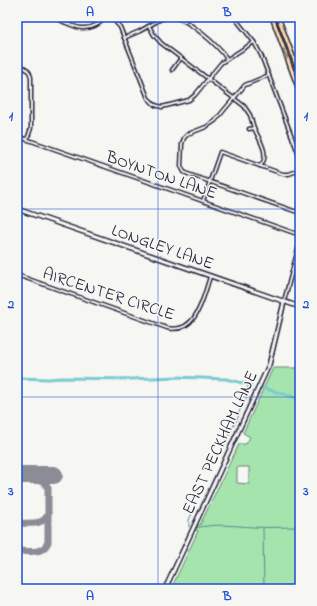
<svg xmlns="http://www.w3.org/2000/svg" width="317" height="606" font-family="'Indie Flower',sans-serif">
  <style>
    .green { fill: #a5e4ac; stroke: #648374; fill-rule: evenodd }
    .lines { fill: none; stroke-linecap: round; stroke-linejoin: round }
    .stream { stroke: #578796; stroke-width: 1 }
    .canal { stroke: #7acbd2; stroke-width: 3 }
    .taxiway { stroke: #8c8c96; stroke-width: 7 }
    .runway { stroke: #8c8c96; stroke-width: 18 }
    .street-casing { stroke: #22223b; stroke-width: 5 }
    .secondary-casing { stroke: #22223b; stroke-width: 6 }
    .primary-casing { stroke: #22223b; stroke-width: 6 }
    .street { stroke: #f6f6f2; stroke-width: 2 }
    .secondary { stroke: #f6f6f2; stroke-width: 3 }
    .primary { stroke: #fbddab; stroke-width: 3 }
    .oneway { fill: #8e8073 }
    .grid { fill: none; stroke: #1d4ed8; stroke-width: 1; stroke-opacity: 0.55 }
    .labels { text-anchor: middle; stroke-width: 3; stroke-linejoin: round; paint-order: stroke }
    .street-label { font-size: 17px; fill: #22223b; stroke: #f6f6f2 }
    .neatline { fill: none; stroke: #1d4ed8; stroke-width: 1.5 }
    .grid-label { font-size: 13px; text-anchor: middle; font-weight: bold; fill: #1d4ed8 }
  </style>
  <rect width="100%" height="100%" fill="#f6f6f2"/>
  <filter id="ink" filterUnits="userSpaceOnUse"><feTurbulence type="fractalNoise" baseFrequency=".025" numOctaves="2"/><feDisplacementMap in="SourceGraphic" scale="8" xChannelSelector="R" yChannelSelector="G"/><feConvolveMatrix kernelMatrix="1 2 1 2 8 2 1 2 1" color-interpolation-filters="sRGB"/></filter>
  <g filter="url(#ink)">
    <path class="green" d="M273 368H300V589H171L198 531 195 530 196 526 200 525 239 444H246L250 437 243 433ZM237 467H249V484L237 483Z"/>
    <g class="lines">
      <g class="stream">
        <path d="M225 443 239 415C239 408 245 403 247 397 249 392 247 388 248 383"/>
        <path d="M189 527V520L195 507"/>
        <path d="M196 528C214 523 235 526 253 527 268 528 284 527 300 527"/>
        <path d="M263 528 264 589"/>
      </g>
      <g class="canal">
        <path d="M17 378 48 379 62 378 131 379 176 377 226 379 251 385"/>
        <path d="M263 388 300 399"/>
      </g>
      <g class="taxiway">
        <path d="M17 523C28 523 44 526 48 514"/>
        <path d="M17 551C28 551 43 555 48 542V488L42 479 30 475"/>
      </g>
      <path class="runway" d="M17 475H54"/>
      <defs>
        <g id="street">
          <path d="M54 17C73 27 89 36 106 17"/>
          <path d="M111 17 120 27 148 98 155 105 162 107 189 100 195 95 221 63 254 42"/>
          <path d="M173 17C188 19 219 46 227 59"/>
          <path d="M234 17 254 42 261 55 300 158"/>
          <path d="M64 22 67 17"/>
          <path d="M149 26 154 35 161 43 244 106 250 115 254 128"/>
          <path d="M124 38 140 31 161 19 169 17"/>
          <path d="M17 66C24 66 29 69 31 77V128L27 140"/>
          <path d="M172 70 181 58"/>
          <path d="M269 75 245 85 215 121 206 127 188 134 184 138 182 144 181 166 184 172 188 174 300 213"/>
          <path d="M249 129 254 128C259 139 271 156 260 166"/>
          <path d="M17 136 300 235"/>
          <path d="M203 201 220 152 283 174H289L300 170"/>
          <path d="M17 275 167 328C197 335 203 297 210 277"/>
          <path d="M284 301 300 242"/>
        </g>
        <g id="secondary">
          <path d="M17 209 300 307"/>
          <path d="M165 589 269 365 284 302"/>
        </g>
        <g id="primary">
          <path d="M272 17 300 93"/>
          <path d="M278 17 300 75"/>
        </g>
      </defs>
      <use href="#street" class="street-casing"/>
      <use href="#secondary" class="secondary-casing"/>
      <use href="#primary" class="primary-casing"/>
      <use href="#street" class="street"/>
      <use href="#secondary" class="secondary"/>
      <use href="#primary" class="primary"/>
    </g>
    <defs><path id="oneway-solid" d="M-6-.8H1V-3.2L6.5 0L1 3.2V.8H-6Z"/></defs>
    <use class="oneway" href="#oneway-solid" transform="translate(285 54) rotate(70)"/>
  </g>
  <path class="grid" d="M158 17V589M17 209H300M17 397H300"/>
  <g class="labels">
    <g class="street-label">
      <text transform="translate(162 174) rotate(19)" y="6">BOYNTON LANE</text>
      <text transform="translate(163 246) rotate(19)" y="6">LONGLEY LANE</text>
      <text transform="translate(109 293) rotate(18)" y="6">AIRCENTER CIRCLE</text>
      <text transform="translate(219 442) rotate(-65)" y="6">EAST PECKHAM LANE</text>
    </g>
  </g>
  <rect width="317" height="606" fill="none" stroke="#f6f6f2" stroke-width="44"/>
  <rect x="22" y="22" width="273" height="562" class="neatline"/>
  <g class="grid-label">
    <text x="90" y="16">A</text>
    <text x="227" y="16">B</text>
    <text x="11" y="120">1</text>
    <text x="306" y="120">1</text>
    <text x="11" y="308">2</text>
    <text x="306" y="308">2</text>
    <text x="11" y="495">3</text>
    <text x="306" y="495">3</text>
    <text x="90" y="600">A</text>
    <text x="227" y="600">B</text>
  </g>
</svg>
